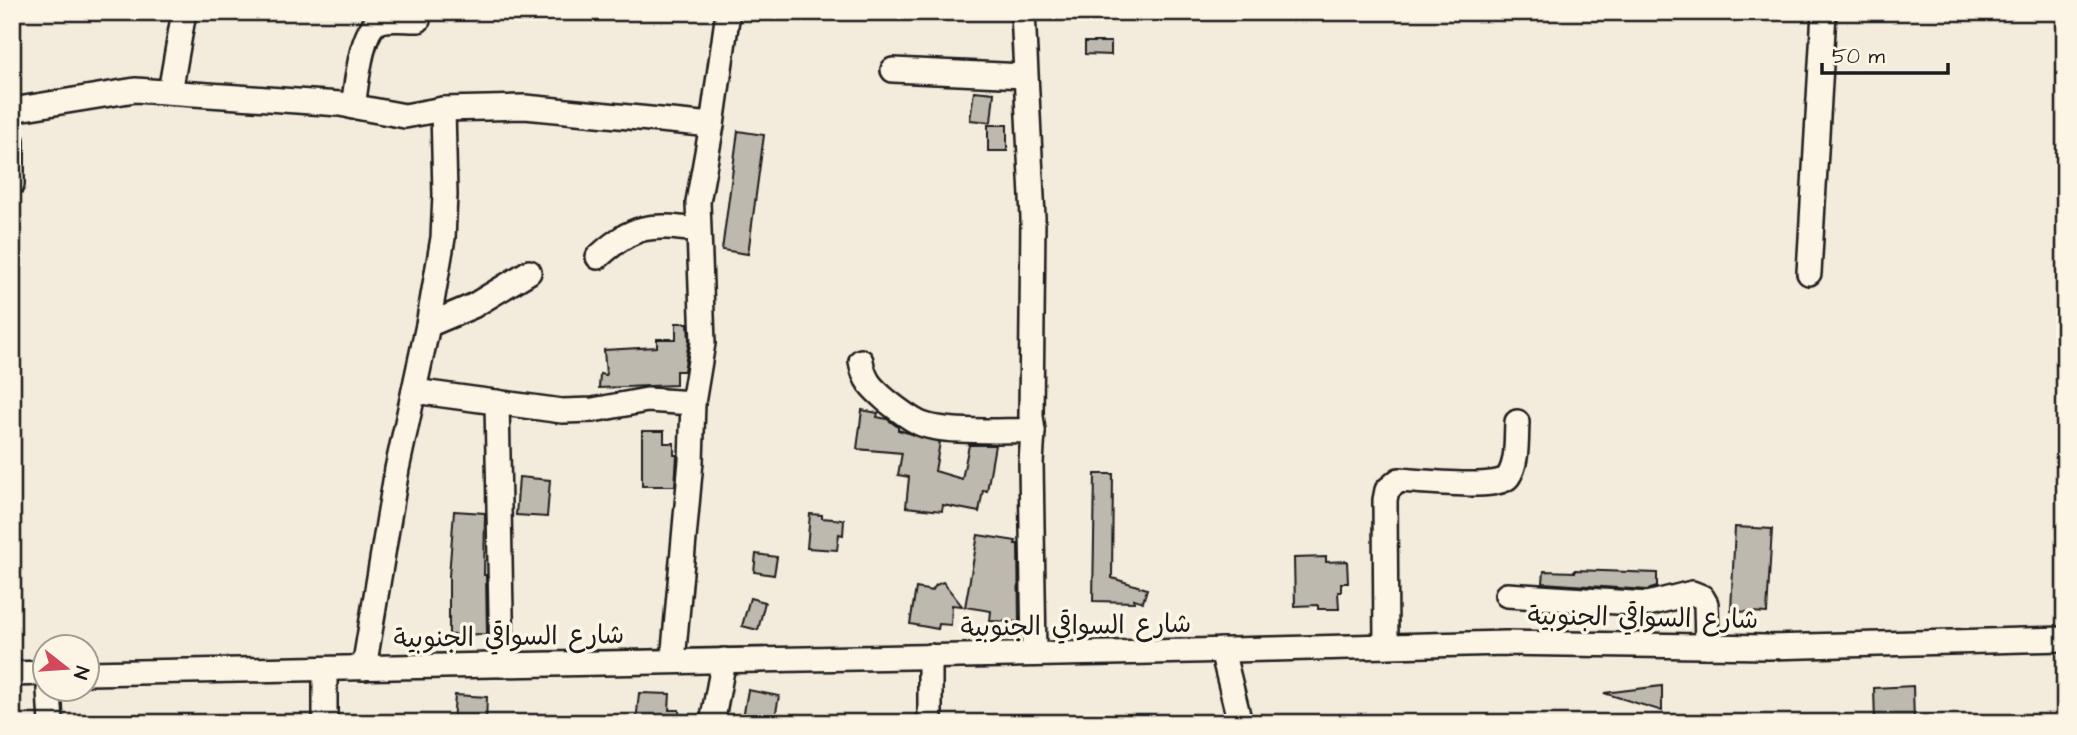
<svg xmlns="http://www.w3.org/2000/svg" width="2077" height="735" font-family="'Architects Daughter','Playpen Sans Arabic',sans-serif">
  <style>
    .building { fill: #beb9ae; stroke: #1c1c1c; stroke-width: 2 }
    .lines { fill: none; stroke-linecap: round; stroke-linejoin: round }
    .minor-casing { stroke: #1c1c1c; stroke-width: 28 }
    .minor { stroke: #fcf5e5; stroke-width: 23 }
    .labels { text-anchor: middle; stroke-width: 7; stroke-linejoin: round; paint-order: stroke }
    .street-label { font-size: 26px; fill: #1c1c1c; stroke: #fcf5e5 }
  </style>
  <rect width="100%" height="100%" fill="#f3ecdd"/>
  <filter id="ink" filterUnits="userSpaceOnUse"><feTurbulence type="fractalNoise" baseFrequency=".0143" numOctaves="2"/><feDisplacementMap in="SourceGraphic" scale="14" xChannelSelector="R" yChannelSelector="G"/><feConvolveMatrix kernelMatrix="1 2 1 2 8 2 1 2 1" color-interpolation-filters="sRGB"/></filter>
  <g filter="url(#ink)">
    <g class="building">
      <path d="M1085 42H1111V55L1085 54Z"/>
      <path d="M974 91 994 93 991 122 970 120Z"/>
      <rect x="988" y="125" width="19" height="26"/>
      <path d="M738 131 764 135 748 254 722 250Z"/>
      <path d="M676 323H688L689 341 684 371H676V385L599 388 600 374 606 375 604 350 657 347V339H676Z"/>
      <path d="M862 410 878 413 877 417 887 419 898 427V430L940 442 935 471 962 479 969 445H995L987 491 983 490 979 512 943 505 942 511 906 507 909 477 898 475 902 453 857 449Z"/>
      <path d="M642 431H664V443H674V455H677L675 486H642Z"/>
      <path d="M1095 474H1113L1112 578 1147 589 1143 602 1134 599V602L1093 601Z"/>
      <path d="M519 477 550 480 547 517 516 515Z"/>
      <path d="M454 511 485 513 484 575H486L487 634 449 635V576Z"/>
      <path d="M810 514 822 515V518L844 520 843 535 839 534 837 550 807 548Z"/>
      <path d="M1735 527 1772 529 1767 613 1731 611Z"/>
      <path d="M978 535 1016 541 1015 544H1018L1019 622 990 621 991 611 965 607Z"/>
      <path d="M756 554 777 557 774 575 754 572Z"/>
      <path d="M1326 557V562L1347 561 1348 583H1341V592H1338L1339 609H1318V605L1295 606 1294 558Z"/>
      <path d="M1575 570 1657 573V587L1647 590 1543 583 1544 571 1575 572Z"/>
      <path d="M943 582 962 606 952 605 951 625 939 624 938 629 910 624 916 588 932 591 936 585Z"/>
      <path d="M750 598 765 602 758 630 742 626Z"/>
      <path d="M1662 686V711L1604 693Z"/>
      <path d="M1913 686 1914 723H1875L1874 688Z"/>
      <path d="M748 690 779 696 774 723H742Z"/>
      <path d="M639 693 670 694 669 710H679L680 723H636Z"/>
      <path d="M455 695 487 697 486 723H453Z"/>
    </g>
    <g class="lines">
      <defs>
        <g id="minor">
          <path d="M1023 12 1033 218 1031 416 1033 431 1031 463 1034 654"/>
          <path d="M893 70 1025 76"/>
          <path d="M170 92 184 12"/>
          <path d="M353 107C356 89 361 27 380 21 391 18 406 20 418 20"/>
          <path d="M12 110 135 90 340 104 405 116 443 109 525 107 712 125"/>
          <path d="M12 141V184"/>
          <path d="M598 257C634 224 650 224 697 230"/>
          <path d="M1809 273 1824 12"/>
          <path d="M428 325 473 306 529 272"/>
          <path d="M861 361C864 381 872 388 887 401 897 409 907 417 919 423 943 434 1005 430 1033 431"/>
          <path d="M414 391 562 411 593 410 647 400 693 403"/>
          <path d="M497 402 502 665"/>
          <path d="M1507 595 1648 604 1692 593 1702 597 1706 604 1707 646"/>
          <path d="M1386 646 1385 500 1387 490 1399 480C1417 481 1499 490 1508 477 1518 463 1516 439 1517 422"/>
          <path d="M1222 650 1240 723"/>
          <path d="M673 661 691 461 693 403 703 343 698 202 712 125 728 12"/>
          <path d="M364 668 397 469 428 325 443 238 445 195 443 109"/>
          <path d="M325 669V723"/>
          <path d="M88 673 1111 653 1506 643 1768 647 2065 639"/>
          <path d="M12 674 46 673"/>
          <path d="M49 690 51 723"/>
          <path d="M712 723 724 660"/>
          <path d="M930 723V656"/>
        </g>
      </defs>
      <use href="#minor" class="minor-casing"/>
      <use href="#minor" class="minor"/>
    </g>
  </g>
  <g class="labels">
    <g class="street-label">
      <text transform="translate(1643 617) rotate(1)" y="9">شارع السواقي الجنوبية</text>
      <text transform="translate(1076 625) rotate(-1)" y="9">شارع السواقي الجنوبية</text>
      <text transform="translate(509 636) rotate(-1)" y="9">شارع السواقي الجنوبية</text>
    </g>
  </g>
  <rect width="2077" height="735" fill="none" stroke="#fcf5e5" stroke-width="42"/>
  <rect x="21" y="21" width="2035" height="693" fill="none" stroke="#1c1c1c" stroke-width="2.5" filter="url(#ink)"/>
  <g transform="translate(66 668) rotate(107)"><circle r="33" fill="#fcf5e5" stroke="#a29e95" stroke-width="2"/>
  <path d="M0-5L12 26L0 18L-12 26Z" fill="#d1495b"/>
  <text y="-10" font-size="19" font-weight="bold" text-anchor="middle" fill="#1c1c1c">N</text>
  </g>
  <path d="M1822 63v10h126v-10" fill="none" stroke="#1c1c1c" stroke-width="3.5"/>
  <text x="1832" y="63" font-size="21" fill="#1c1c1c" stroke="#fcf5e5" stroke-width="5" paint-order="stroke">50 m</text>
</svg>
